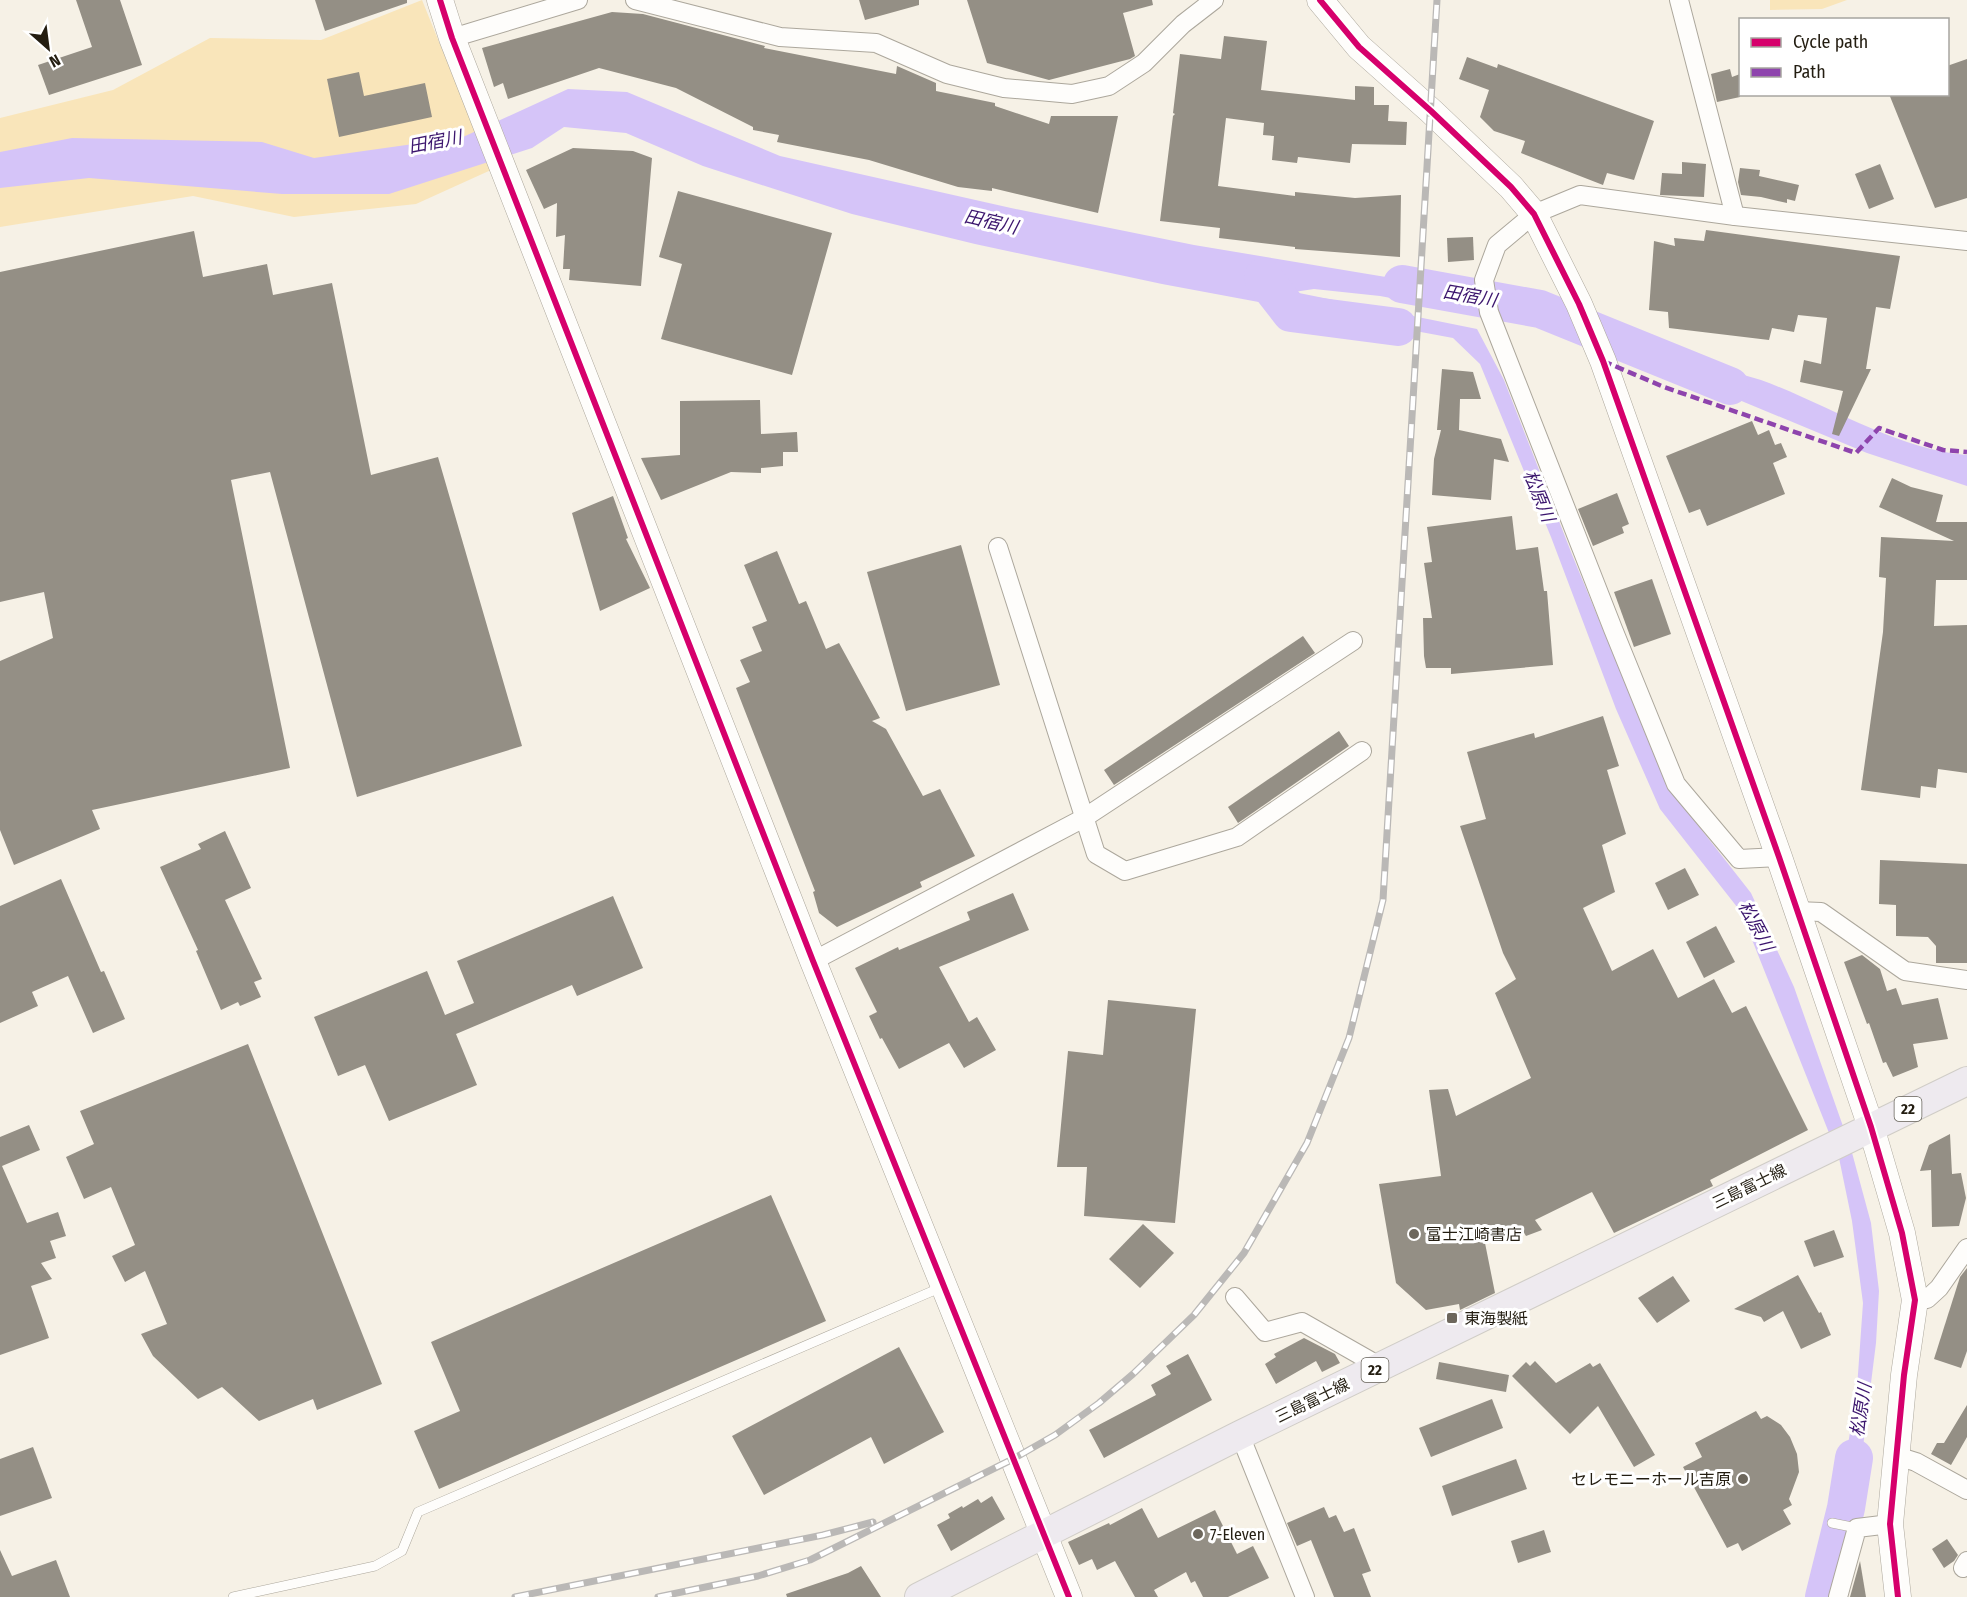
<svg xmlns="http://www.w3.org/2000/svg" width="1967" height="1597" font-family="'Fira Sans Condensed','Noto Sans JP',sans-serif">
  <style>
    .green { fill: #f9e5ba }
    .water { fill: #d5c4f8 }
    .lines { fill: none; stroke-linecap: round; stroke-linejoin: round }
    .river { stroke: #d5c4f8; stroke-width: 38 }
    .building { fill: #948f85 }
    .lane-casing { stroke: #aca79c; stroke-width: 10 }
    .street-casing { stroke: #aca79c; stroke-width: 20 }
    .secondary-casing { stroke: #aca79c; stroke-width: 27 }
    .primary-casing { stroke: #d0cdc7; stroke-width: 30 }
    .lane { stroke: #fefdfb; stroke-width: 9 }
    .street { stroke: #fefdfb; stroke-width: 18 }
    .secondary { stroke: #fefdfb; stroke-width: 26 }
    .primary { stroke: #eeeaef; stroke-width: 28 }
    .rail-casing { stroke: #bab8b6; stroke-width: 7 }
    .rail { stroke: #fff; stroke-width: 4.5; stroke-dasharray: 14; stroke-linecap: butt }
    .quiet { stroke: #8e44ad; stroke-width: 4.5; stroke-dasharray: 9 4.5; stroke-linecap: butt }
    .cycleway-casing { stroke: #fff; stroke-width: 10 }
    .cycleway { stroke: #d6006c; stroke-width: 6 }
    .poi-dot { fill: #6d675c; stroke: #fff; stroke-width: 2 }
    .labels { text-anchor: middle; stroke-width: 6; stroke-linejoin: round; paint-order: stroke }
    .shield { fill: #fff; stroke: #656158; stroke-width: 1.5 }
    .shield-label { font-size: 15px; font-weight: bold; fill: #231d11 }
    .street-label { font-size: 16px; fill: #231d11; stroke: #fff }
    .poi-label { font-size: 16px; fill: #231d11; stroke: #fff; text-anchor: start }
    .water-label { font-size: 18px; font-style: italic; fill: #3c166e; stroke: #fff }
  </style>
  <rect width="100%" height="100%" fill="#f6f1e6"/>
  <g class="green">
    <path d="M422 0 491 170 416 204 294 217 193 196 0 227V118L113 90 210 38 321 40Z"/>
    <path d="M1770 0H1847L1822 9 1770 10Z"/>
  </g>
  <g class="water">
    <path d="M568 89 627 92 780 156 1011 208 1194 245 1446 287 1478 314 1380 296 1314 289 1294 292 1477 329 1504 380 1573 557 1668 787 1751 893 1794 987 1851 1149 1871 1223 1879 1291 1876 1343 1855 1511 1838 1508 1857 1388 1863 1303 1852 1221 1839 1158 1741 912 1660 809 1616 709 1551 537 1480 364 1453 338 1162 284 975 244 852 214 703 166 626 133 564 127 532 148 389 194H282L89 178 0 188V152L72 138 262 142 314 158 463 137Z"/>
    <path d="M1685 360C1710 367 1736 372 1761 380 1827 404 1897 450 1967 455V486L1867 453 1679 375Z"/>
  </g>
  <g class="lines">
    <g class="river">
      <path d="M1263 277 1291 313 1398 327"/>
      <path d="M1402 284 1540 309 1730 386"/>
      <path d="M1824 1597 1846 1508 1854 1458"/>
    </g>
  </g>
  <g class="building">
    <path d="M76 0H120L142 65 49 95 38 65 92 47Z"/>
    <path d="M315 0H407V3L325 31Z"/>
    <path d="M859 0H919V5L865 20Z"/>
    <path d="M967 0H1152L1153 5 1123 13 1135 56 1130 59 1049 80 987 63Z"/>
    <path d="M612 12 643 14 765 46 764 48 896 74 897 66 936 83V91L995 103V106L1049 124 1051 116H1118L1098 213 992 188V191L958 187 869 160 777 142 779 135 753 130V127L676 88 599 68 508 99 503 83 494 87 482 48Z"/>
    <path d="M1224 36 1267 41 1261 90 1355 100V86L1374 87V105H1389L1388 121 1407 122 1406 145 1352 144 1350 163 1298 157 1297 163 1272 160 1274 136 1263 135 1264 123 1226 118 1218 186 1295 196V192L1355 198 1401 195 1400 257 1295 249V247L1219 238 1220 228 1160 221 1173 116 1175 114 1173 113 1180 54 1221 59Z"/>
    <path d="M1467 57 1497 68 1498 64 1654 121 1634 180 1607 173 1603 185 1521 153 1525 141 1494 131 1480 117 1489 90 1459 79Z"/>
    <path d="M1967 59V198L1935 208 1889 94H1947V66Z"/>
    <path d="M1730 69 1732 77 1740 74V97L1717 102 1711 74Z"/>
    <path d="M359 72 364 96 425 83 432 117 339 137 327 79Z"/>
    <path d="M573 148 633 151 652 158 641 286 569 280 570 269H563L565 235 556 237 557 203 544 209 526 170Z"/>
    <path d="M1682 162 1706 164 1704 197 1660 195 1662 173 1682 174Z"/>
    <path d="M1880 164 1894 199 1869 209 1855 174Z"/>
    <path d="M1740 168 1760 170 1759 176 1799 185 1795 201 1787 199V203L1761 197 1741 195 1738 182Z"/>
    <path d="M678 191 832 233 792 375 661 339 682 264 659 257Z"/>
    <path d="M1706 230 1900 256 1890 309 1876 307 1866 369H1871L1839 436 1832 434 1843 391 1800 382 1804 360 1821 364 1827 318 1798 315 1794 332 1772 328 1769 340 1669 328 1668 312 1649 310 1654 241 1675 246 1674 238 1704 241Z"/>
    <path d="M194 231 203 277 267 264 273 295 332 283 371 475 438 457 522 746 357 797 270 472 231 480 290 768 92 810 100 829 14 865 0 830V661L53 638 44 592 0 602V272Z"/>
    <path d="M1473 237 1474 260 1448 262 1447 238Z"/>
    <path d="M1442 369 1473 372 1481 399H1460L1459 430 1501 439 1509 462 1494 459 1491 500 1432 495 1434 459 1441 430H1437Z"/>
    <path d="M760 400 761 434 797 432 798 452H783V466L761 468V473L731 472 661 500 641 458 680 455V401Z"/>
    <path d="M1752 421 1758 435 1769 430 1775 445 1781 443 1787 457 1773 463 1785 494 1707 526 1700 509 1689 513 1666 456Z"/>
    <path d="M1892 478 1911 487 1943 495 1936 522H1967V580H1936L1934 626 1967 625V773L1938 769 1936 788 1921 786 1920 798 1861 790 1883 632 1886 578 1879 577 1881 537 1954 541 1879 507Z"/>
    <path d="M1617 493 1629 524 1622 527 1624 533 1593 546 1578 509Z"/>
    <path d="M613 496 628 538 626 539 650 588 600 611 572 513Z"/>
    <path d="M1512 516 1516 550 1538 547 1544 591H1547L1553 665 1451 674V668H1426L1424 656 1423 618H1432L1424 563 1432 562 1427 527Z"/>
    <path d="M961 545 1000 685 906 711 867 572Z"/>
    <path d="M777 551 799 604 806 601 826 649 839 643 880 718 872 721 886 729 923 796 940 789 975 856 920 882 922 887 837 927 819 913 813 892 815 891 736 688 750 682 740 660 762 651 752 627 767 621 744 565Z"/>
    <path d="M1652 579 1671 634 1634 647 1614 592Z"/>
    <path d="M1303 636 1315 653 1114 785 1104 770Z"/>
    <path d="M1603 716 1619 766 1607 770 1626 834 1602 845 1615 892 1583 908 1612 971 1653 949 1678 998 1714 979 1732 1013 1746 1006 1808 1130 1710 1180 1713 1186 1614 1233 1592 1192 1535 1220 1542 1230 1526 1236 1520 1226 1485 1243 1495 1293 1460 1310 1459 1304 1426 1310 1396 1283 1379 1184 1441 1176 1429 1090 1448 1089 1456 1116 1531 1078 1495 993 1516 979 1503 953 1460 826 1486 819 1467 752 1534 733 1535 738Z"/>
    <path d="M1339 731 1349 746 1238 823 1228 807Z"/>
    <path d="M225 831 251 888 225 900 262 979 254 982 261 997 240 1006 238 1002 221 1010 196 951 198 950 160 867 201 849 198 844Z"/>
    <path d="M1880 860 1967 864V963H1936V946L1928 937 1896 936V905L1879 904Z"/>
    <path d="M1685 868 1699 895 1668 910 1655 883Z"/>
    <path d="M61 879 101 972 104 971 125 1019 93 1033 68 976 32 992 38 1006 0 1023V906Z"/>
    <path d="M1013 893 1029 930 939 967 969 1022 977 1017 996 1050 964 1068 949 1043 899 1069 882 1038 880 1039 869 1016 877 1012 855 968 898 947 899 950 970 920 967 912Z"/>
    <path d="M613 896 643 968 577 996 572 985 456 1034 477 1085 389 1121 365 1065 338 1076 314 1017 427 971 445 1015 474 1003 457 961Z"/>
    <path d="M1716 926 1735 962 1704 978 1686 942Z"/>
    <path d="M1862 955 1880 969 1887 991 1896 988 1902 1005 1938 998 1948 1039 1913 1044 1918 1067 1893 1077 1886 1062 1883 1063 1869 1023 1867 1024 1844 962Z"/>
    <path d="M1108 1000 1196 1009 1175 1223 1084 1216 1087 1167H1057L1068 1051 1103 1055Z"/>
    <path d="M248 1044 382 1384 317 1410 313 1399 259 1421 222 1387 198 1399 153 1356 141 1334 167 1324 145 1271 125 1282 112 1256 135 1245 111 1187 84 1199 66 1157 94 1144 80 1111Z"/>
    <path d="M29 1125 40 1150 2 1166 27 1223 58 1212 66 1236 50 1241 56 1258 41 1263 52 1279 31 1286 49 1338 0 1355V1137Z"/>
    <path d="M1950 1134 1952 1174 1961 1173 1966 1198 1959 1226 1932 1227 1931 1170 1920 1171 1929 1145Z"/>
    <path d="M771 1195 826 1321 439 1489 414 1431 460 1411 431 1342Z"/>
    <path d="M1143 1224 1174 1253 1140 1288 1109 1259Z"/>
    <path d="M1834 1230 1844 1257 1814 1267 1804 1241Z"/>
    <path d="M1967 1268V1351L1961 1368 1934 1359 1960 1277Z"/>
    <path d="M1798 1275 1819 1313 1821 1312 1831 1335 1801 1349 1783 1311 1764 1322 1761 1317 1734 1309Z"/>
    <path d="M1673 1276 1690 1301 1657 1323 1638 1298Z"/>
    <path d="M1304 1338 1335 1354 1340 1363 1322 1372 1316 1361 1276 1384 1265 1364 1276 1357 1274 1354Z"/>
    <path d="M899 1347 944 1432 884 1464 871 1437 764 1495 732 1436Z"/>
    <path d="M1188 1354 1212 1400 1104 1458 1089 1430 1156 1395 1151 1385 1171 1374 1166 1366Z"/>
    <path d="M1535 1361 1556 1383 1590 1363 1593 1367 1600 1363 1655 1455 1634 1467 1598 1406 1570 1434 1512 1376 1526 1362 1530 1366Z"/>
    <path d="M1439 1362 1509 1375 1506 1392 1436 1379Z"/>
    <path d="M1492 1399 1503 1428 1431 1457 1419 1428Z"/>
    <path d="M1967 1405V1437L1951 1465 1931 1454 1937 1443H1944Z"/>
    <path d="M1756 1411 1761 1419 1767 1416 1781 1425 1790 1437 1797 1454 1799 1472 1789 1499 1792 1505 1783 1510 1791 1524 1742 1551 1738 1543 1727 1548 1683 1467 1702 1457 1695 1443Z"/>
    <path d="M33 1447 52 1498 0 1516V1459Z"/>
    <path d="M1516 1459 1527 1489 1452 1516 1442 1486Z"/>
    <path d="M992 1496 1005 1519 951 1551 937 1525 950 1518 948 1514 962 1506 963 1508 978 1499 981 1503Z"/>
    <path d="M1324 1507 1329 1518 1336 1515 1344 1532 1354 1528 1371 1571 1362 1574 1371 1597H1334L1311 1540 1297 1546 1287 1523Z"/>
    <path d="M1142 1508 1158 1538 1215 1510 1237 1554 1253 1546 1269 1578 1228 1597H1203L1195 1581 1191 1583 1186 1572 1154 1590 1158 1597H1135L1115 1561 1097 1570 1092 1559 1079 1565 1068 1542 1109 1523 1110 1525Z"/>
    <path d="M1544 1530 1551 1552 1518 1563 1511 1541Z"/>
    <path d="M1947 1539 1958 1555 1954 1561 1944 1568 1932 1549Z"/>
    <path d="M0 1550 12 1576 56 1560 70 1597H0Z"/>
    <path d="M1860 1561 1866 1597H1850Z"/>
    <path d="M861 1566 881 1597H787L786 1594 848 1573Z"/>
  </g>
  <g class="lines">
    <defs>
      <g id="lane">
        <path d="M1832 1523 1857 1528"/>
        <path d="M233 1597 375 1566 402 1551 418 1512 942 1287"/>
      </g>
      <g id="street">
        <path d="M635 0 780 37 876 43 947 74 1004 88 1072 94 1109 86 1144 63 1183 24 1214 0"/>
        <path d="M1679 0 1735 216"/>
        <path d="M452 38 578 0"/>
        <path d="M998 547 1096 854 1125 871 1237 837 1362 751"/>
        <path d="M1779 857 1739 859 1676 784 1613 629 1489 312 1484 280 1497 245 1534 214 1580 195 1735 216 1967 241"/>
        <path d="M1797 911 1821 912 1905 971 1967 980"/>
        <path d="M813 961 1084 818 1353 641"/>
        <path d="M1235 1297 1265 1332 1302 1322 1381 1367"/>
        <path d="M1915 1300 1927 1299 1939 1288 1967 1248"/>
        <path d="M1240 1435 1305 1597"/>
        <path d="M1897 1456 1916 1462 1967 1490"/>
        <path d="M1963 1568 1967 1561"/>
        <path d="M1838 1597 1857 1528 1890 1524"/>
      </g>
      <g id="secondary">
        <path d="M440 0 452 38 813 961 1069 1597"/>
        <path d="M1320 0 1359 47 1431 111 1511 187 1534 214 1579 304 1603 361 1779 857 1871 1127 1902 1233 1915 1300 1904 1375 1890 1524 1898 1597"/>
      </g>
      <path id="primary" d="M919 1597 1240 1435 1967 1081"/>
    </defs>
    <use href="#lane" class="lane-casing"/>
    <use href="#street" class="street-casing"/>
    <use href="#secondary" class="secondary-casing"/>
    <use href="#primary" class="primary-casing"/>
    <use href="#lane" class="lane"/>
    <use href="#street" class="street"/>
    <use href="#secondary" class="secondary"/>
    <use href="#primary" class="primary"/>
    <defs>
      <g id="rail">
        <path d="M515 1597 823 1535 873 1522"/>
        <path d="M658 1597 758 1576 810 1560 1013 1459 1055 1435 1099 1403 1133 1374 1194 1315 1244 1253 1307 1143 1349 1038 1383 900 1437 0"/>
      </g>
    </defs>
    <use href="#rail" class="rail-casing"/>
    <use href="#rail" class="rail"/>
    <path class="quiet" d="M1603 361 1664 387 1856 453 1879 428 1943 450 1967 452"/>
    <defs>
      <g id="cycleway">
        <path d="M440 0 452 38 813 961 1069 1597"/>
        <path d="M1320 0 1359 47 1431 111 1511 187 1534 214 1579 304 1603 361 1779 857 1871 1127 1902 1233 1915 1300 1904 1375 1890 1524 1898 1597"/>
      </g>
    </defs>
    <use href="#cycleway" class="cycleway-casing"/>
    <use href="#cycleway" class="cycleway"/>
  </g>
  <g class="poi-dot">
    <circle cx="1414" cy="1234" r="6"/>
    <rect x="1446" y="1312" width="12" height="12" rx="3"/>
    <circle cx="1743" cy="1479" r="6"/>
    <circle cx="1198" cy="1534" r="6"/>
  </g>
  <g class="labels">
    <g class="shield">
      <rect x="1894.5" y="1097" width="27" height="24" rx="4.5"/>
      <rect x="1361.5" y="1358" width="27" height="24" rx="4.5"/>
    </g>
    <g class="shield-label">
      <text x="1908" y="1114">22</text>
      <text x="1375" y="1375">22</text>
    </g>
    <g class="street-label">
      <text transform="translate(1749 1186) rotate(-26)" y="6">三島富士線</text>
      <text transform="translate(1312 1400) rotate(-26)" y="6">三島富士線</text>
    </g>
    <g class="poi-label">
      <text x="1426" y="1240">富士江崎書店</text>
      <text x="1464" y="1324">東海製紙</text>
      <text x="1731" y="1485" text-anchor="end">セレモニーホール吉原</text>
      <text x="1210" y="1540">7-Eleven</text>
    </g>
    <g class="water-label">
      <text transform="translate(435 142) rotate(-11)" y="6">田宿川</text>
      <text transform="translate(991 222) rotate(13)" y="6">田宿川</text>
      <text transform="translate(1470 296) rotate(10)" y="6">田宿川</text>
      <text transform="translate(1539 496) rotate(68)" y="6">松原川</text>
      <text transform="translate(1756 926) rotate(62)" y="6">松原川</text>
      <text transform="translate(1861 1410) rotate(-81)" y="6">松原川</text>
    </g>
  </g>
  <rect x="1739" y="18" width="210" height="78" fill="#ffffff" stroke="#a7a5a0" stroke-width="1.5"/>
  <rect x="1751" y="38" width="30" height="9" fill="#d6006c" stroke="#a7a5a0" stroke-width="1.5"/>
  <text x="1793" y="48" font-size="18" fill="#231d11">Cycle path</text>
  <rect x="1751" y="68" width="30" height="9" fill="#8e44ad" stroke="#a7a5a0" stroke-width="1.5"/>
  <text x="1793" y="78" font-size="18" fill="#231d11">Path</text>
  <g transform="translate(48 48) rotate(152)" stroke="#ffffff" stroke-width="4.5" paint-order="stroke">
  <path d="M0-4.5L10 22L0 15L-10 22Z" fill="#231d11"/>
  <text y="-9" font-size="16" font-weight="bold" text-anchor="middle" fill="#231d11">N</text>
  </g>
</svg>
